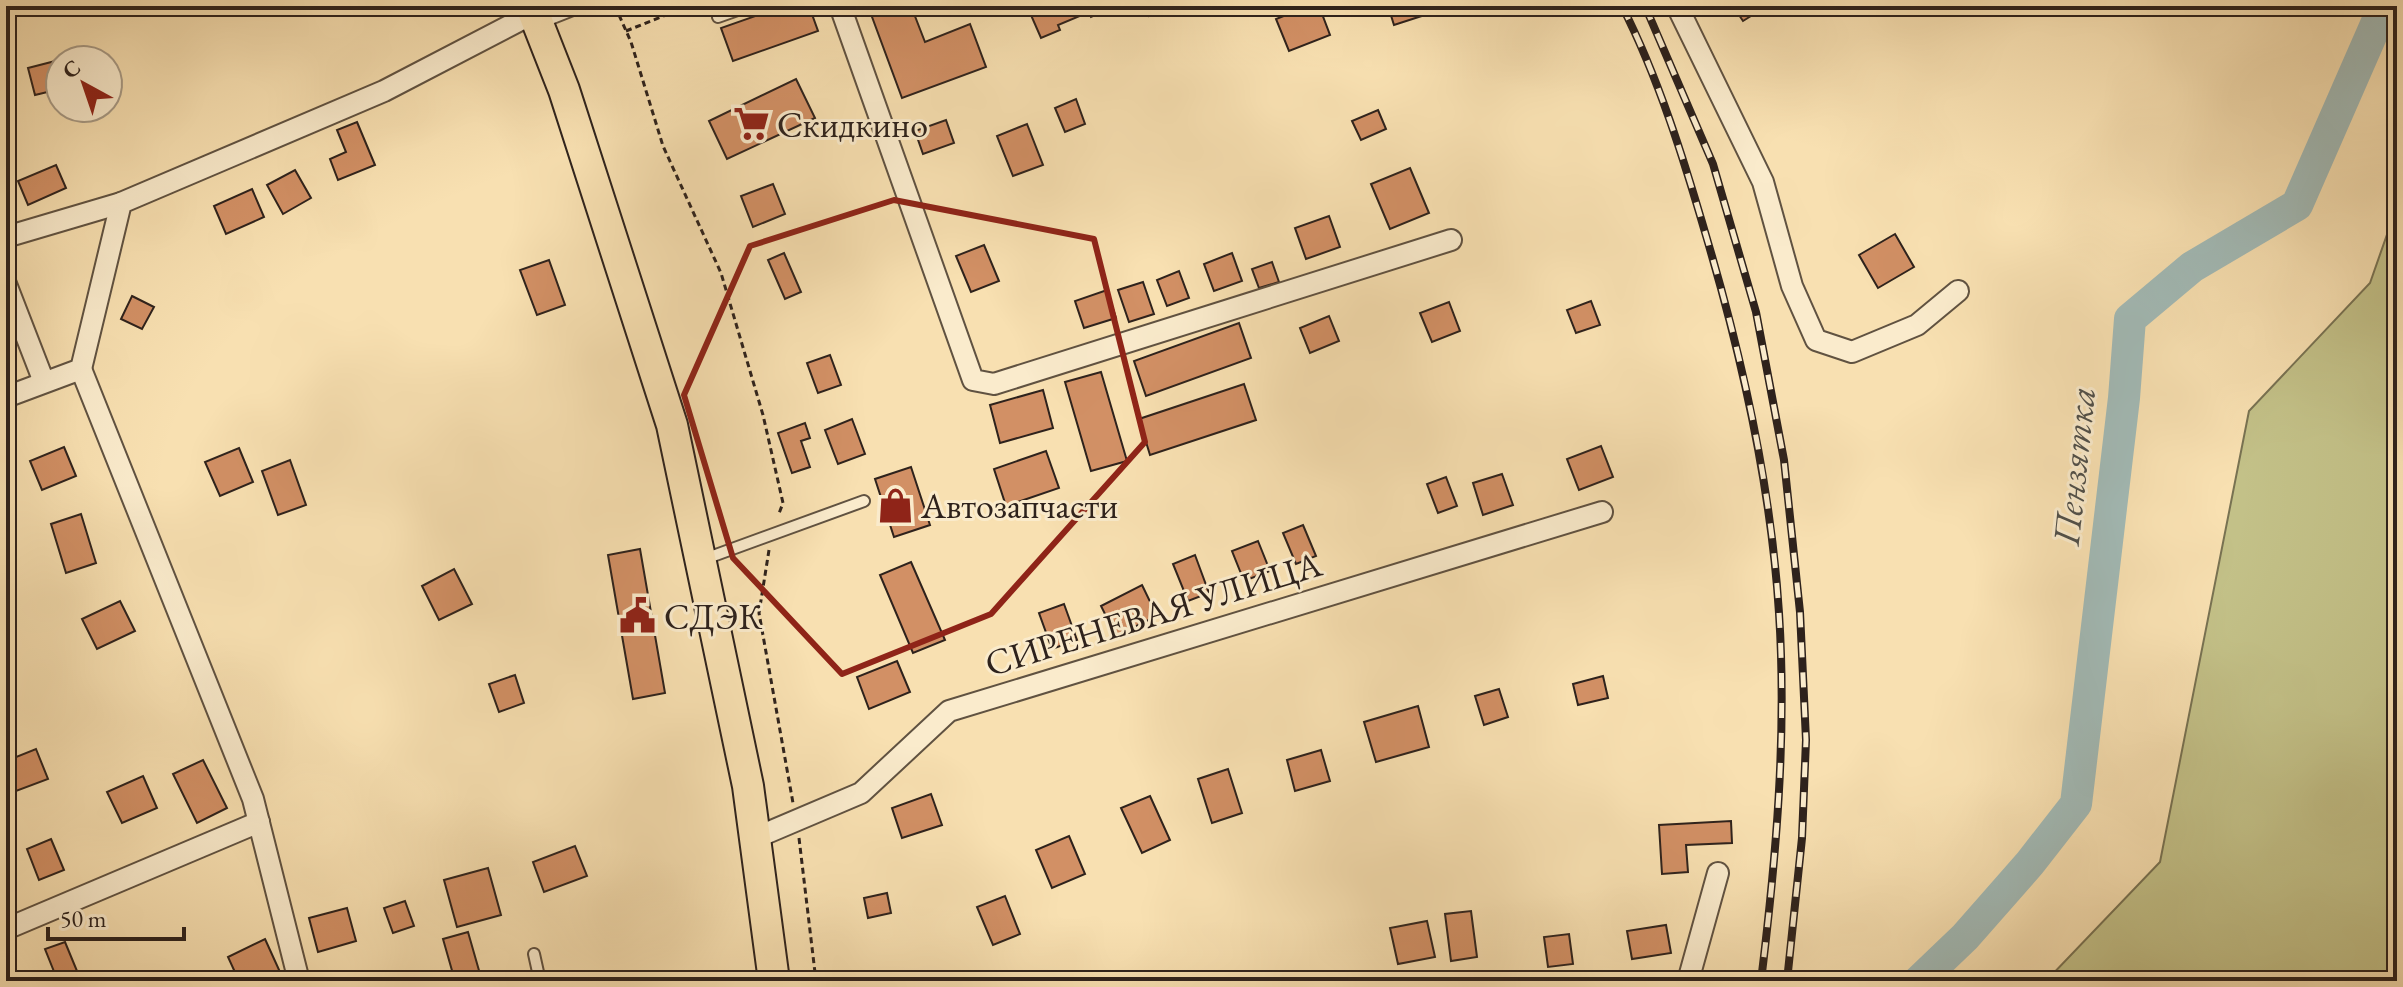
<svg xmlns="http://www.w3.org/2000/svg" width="2403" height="987" font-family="'EB Garamond',serif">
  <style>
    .green { fill: #c3c188; stroke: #787252; stroke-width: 2 }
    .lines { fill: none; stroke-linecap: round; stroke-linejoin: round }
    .river { stroke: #a2bab6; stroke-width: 32 }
    .building { fill: #d29065; stroke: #2e221c; stroke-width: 2 }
    .lane-casing { stroke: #605241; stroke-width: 14 }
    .street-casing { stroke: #605241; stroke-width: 24 }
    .primary-casing { stroke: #2e221c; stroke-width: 34 }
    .path { stroke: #2e221c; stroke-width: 3; stroke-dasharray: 6 4; stroke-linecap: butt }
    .lane { stroke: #faebcc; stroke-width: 10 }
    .street { stroke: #faebcc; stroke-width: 20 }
    .primary { stroke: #f8e0b1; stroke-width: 30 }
    .rail-casing { stroke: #2e221c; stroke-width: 8 }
    .rail { stroke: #faebcc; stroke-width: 5; stroke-dasharray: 15; stroke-linecap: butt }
    .marked { fill: none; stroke: #8f2418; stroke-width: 6; stroke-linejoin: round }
    .labels { text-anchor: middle; stroke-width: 6; stroke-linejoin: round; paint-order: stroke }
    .poi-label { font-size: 36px; fill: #2e221c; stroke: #faebcc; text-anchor: start }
    .street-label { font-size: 36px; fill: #2e221c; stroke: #faebcc }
    .water-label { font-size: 38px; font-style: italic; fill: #51504a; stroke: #faebcc }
  </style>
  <rect width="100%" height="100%" fill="#f8e0b1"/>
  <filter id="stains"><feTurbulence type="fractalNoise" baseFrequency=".0025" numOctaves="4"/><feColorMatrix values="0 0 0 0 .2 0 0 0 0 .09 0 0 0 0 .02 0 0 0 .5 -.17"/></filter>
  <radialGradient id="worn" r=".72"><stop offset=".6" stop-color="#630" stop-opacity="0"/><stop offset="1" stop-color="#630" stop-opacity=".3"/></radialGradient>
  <path class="green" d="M2397 206V981H2046L2160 862 2249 411 2370 283Z"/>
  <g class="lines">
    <path class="river" d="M1919 981 1965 937 2030 863 2076 804 2124 398 2130 319 2192 267 2297 205 2384 6"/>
  </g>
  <g class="building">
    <path d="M784 6H809L818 31 733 61 721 28Z"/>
    <path d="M868 6H911L925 42 970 24 986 67 902 98Z"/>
    <path d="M1027 6H1110L1111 8 1091 17 1089 12 1058 25 1060 30 1041 38Z"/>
    <path d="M1146 6H1180L1149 16Z"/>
    <path d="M1309 6H1319L1330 35 1289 51 1276 19Z"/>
    <path d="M1388 6H1432L1434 12 1394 25Z"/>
    <path d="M1733 6H1767L1743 21Z"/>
    <path d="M67 58 68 60H60V89L35 95 28 68Z"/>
    <path d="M796 79 815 118 727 159 709 121Z"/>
    <path d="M1076 99 1085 124 1065 132 1055 108Z"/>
    <path d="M1378 110 1386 129 1361 140 1352 121Z"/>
    <path d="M946 120 954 143 923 154 915 131Z"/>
    <path d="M357 122 375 165 338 180 330 159 346 152 337 130Z"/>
    <path d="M1027 124 1043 165 1013 176 997 136Z"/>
    <path d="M56 165 66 188 28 205 18 181Z"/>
    <path d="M1410 168 1429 213 1390 229 1371 184Z"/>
    <path d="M295 170 311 198 283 214 267 185Z"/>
    <path d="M773 184 785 214 753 227 741 196Z"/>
    <path d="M252 189 264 217 226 234 214 206Z"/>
    <path d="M1329 216 1340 247 1306 259 1295 228Z"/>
    <path d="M1895 234 1914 267 1878 288 1859 255Z"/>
    <path d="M984 245 999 281 971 292 956 256Z"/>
    <path d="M784 253 801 292 785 299 768 260Z"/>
    <path d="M1232 253 1242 281 1214 291 1204 264Z"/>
    <path d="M549 260 565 305 537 315 520 270Z"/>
    <path d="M1272 262 1279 282 1259 288 1252 269Z"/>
    <path d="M1179 271 1189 298 1167 306 1157 280Z"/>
    <path d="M1143 282 1154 314 1129 322 1118 290Z"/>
    <path d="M1107 290 1116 318 1084 328 1075 301Z"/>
    <path d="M132 296 154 307 142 329 121 319Z"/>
    <path d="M1591 301 1600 325 1576 333 1567 310Z"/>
    <path d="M1449 302 1460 331 1432 342 1420 313Z"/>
    <path d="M1329 316 1339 341 1310 353 1300 328Z"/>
    <path d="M1239 323 1251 358 1146 396 1134 361Z"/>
    <path d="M830 355 841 385 818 393 807 363Z"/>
    <path d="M1101 372 1127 461 1091 471 1065 382Z"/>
    <path d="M1244 384 1256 420 1150 455 1139 419Z"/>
    <path d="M1043 390 1053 428 1000 443 990 405Z"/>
    <path d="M852 419 865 454 838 464 825 430Z"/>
    <path d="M805 423 810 438 801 441 810 467 792 473 778 433Z"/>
    <path d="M1601 446 1613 477 1579 490 1567 459Z"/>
    <path d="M64 447 76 476 42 490 30 461Z"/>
    <path d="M239 448 253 482 220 496 205 462Z"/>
    <path d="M1046 451 1059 488 1006 506 994 469Z"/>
    <path d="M290 460 306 505 278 515 262 471Z"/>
    <path d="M911 467 930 525 894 537 875 479Z"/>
    <path d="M1502 474 1513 505 1483 515 1473 483Z"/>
    <path d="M1446 477 1457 506 1438 513 1427 484Z"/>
    <path d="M81 514 96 563 66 573 51 524Z"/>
    <path d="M1303 525 1316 556 1296 564 1283 533Z"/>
    <path d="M1258 541 1270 571 1244 581 1232 551Z"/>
    <path d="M640 549 665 693 633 699 608 555Z"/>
    <path d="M1195 555 1209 593 1188 601 1173 564Z"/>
    <path d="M911 562 945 640 913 653 880 575Z"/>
    <path d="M454 569 472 604 439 620 422 586Z"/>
    <path d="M1142 585 1157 616 1116 636 1101 606Z"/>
    <path d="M120 601 135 631 97 649 82 619Z"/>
    <path d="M1064 604 1077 640 1052 649 1039 613Z"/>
    <path d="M897 661 910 692 869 709 857 677Z"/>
    <path d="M515 675 524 703 499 712 489 684Z"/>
    <path d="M1603 676 1608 698 1578 705 1573 684Z"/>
    <path d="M1499 689 1508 717 1484 725 1475 696Z"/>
    <path d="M1418 706 1429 747 1376 762 1364 722Z"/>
    <path d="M36 749 48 779 16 791 6 761Z"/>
    <path d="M1321 750 1330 781 1295 791 1287 760Z"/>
    <path d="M203 760 227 808 197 823 173 774Z"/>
    <path d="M1228 769 1242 813 1212 823 1198 779Z"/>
    <path d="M143 776 157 808 122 823 107 792Z"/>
    <path d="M931 794 942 825 902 838 892 808Z"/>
    <path d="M1150 796 1170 840 1142 853 1121 808Z"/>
    <path d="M1731 821 1732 843 1686 845 1688 872 1662 874 1659 825Z"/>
    <path d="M1069 836 1085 874 1052 888 1036 850Z"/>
    <path d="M51 839 64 870 39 880 27 849Z"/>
    <path d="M575 846 587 876 544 892 533 862Z"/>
    <path d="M488 868 501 915 457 927 444 880Z"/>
    <path d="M887 893 891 913 868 918 864 898Z"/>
    <path d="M1005 896 1020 934 993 945 977 907Z"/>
    <path d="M405 901 414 926 393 933 384 908Z"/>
    <path d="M347 908 356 941 318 952 309 918Z"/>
    <path d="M1471 911 1477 957 1451 961 1445 914Z"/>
    <path d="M1427 921 1435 957 1398 964 1390 928Z"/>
    <path d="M1666 925 1671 953 1632 959 1627 931Z"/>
    <path d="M468 932 482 981H455L443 939Z"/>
    <path d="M1569 934 1573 964 1548 967 1544 937Z"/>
    <path d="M265 939 280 972 260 981H239L228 957Z"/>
    <path d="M65 942 77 971 57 979 45 949Z"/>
    <path d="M1310 972 1313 981H1287Z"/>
  </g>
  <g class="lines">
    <defs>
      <g id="lane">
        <path d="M718 17 749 6"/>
        <path d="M540 23 583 6"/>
        <path d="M702 560 864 501"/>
        <path d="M534 954 540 981"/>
      </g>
      <g id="street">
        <path d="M840 6 973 380 994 384 1451 240"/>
        <path d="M1677 6 1763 182 1792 286 1816 340 1852 352 1917 325 1958 291"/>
        <path d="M6 237 121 203"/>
        <path d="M6 284 44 382"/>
        <path d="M81 369 253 799 299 981"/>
        <path d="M6 397 81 369 121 203 384 91 534 13"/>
        <path d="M755 838 861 793 949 711 1602 512"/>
        <path d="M6 929 259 822"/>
        <path d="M1688 981 1718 873"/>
      </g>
      <path id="primary" d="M531 6 564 90 672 425 748 786 774 981"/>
    </defs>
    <use href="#lane" class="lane-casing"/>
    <use href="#street" class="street-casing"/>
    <use href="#primary" class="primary-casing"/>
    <g class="path">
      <path d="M615 6 631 42 663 146 721 273 763 415 783 503 778 516"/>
      <path d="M626 31 688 6"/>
      <path d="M769 550 759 613 793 803"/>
      <path d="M799 838 816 981"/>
    </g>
    <use href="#lane" class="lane"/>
    <use href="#street" class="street"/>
    <use href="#primary" class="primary"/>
    <defs>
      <g id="rail">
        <path d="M1622 6C1659 79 1684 160 1707 239 1743 361 1771 486 1779 613 1787 736 1776 859 1761 981"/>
        <path d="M1645 6 1713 164 1756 312 1784 460 1800 612 1806 740 1802 838 1787 981"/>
      </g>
    </defs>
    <use href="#rail" class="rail-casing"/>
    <use href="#rail" class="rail"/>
  </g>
  <path class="marked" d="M894 200 1094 239 1145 442 991 614 842 674 733 558 684 395 750 246Z"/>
  <defs>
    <symbol id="supermarket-bare" viewBox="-9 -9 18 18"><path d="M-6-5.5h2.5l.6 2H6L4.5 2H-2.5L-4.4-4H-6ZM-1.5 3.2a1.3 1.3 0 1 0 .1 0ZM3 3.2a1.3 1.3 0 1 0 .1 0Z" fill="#8f2418" stroke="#faebcc" stroke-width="2.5" paint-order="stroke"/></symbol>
    <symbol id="shop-bare" viewBox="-9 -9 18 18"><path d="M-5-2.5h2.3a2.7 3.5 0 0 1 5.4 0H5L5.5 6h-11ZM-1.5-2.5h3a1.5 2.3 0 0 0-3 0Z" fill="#8f2418" stroke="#faebcc" stroke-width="2.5" paint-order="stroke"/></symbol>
    <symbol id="civic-bare" viewBox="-9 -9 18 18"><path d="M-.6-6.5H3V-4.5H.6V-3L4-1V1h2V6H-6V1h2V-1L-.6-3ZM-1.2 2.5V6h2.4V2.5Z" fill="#8f2418" stroke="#faebcc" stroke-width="2.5" paint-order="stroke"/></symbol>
  </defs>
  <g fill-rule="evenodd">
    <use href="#supermarket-bare" x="726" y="98" width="51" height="51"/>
    <use href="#shop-bare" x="870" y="480" width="51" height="51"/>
    <use href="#civic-bare" x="612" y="590" width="51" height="51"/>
  </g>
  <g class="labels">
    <g class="poi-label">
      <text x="777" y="137">Скидкино</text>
      <text x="921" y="518">Автозапчасти</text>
      <text x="664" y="629">СДЭК</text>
    </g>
    <g class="street-label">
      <text transform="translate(1153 613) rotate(-17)" y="13">СИРЕНЕВАЯ УЛИЦА</text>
    </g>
    <g class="water-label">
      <text transform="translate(2074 466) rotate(-84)" y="13">Пензятка</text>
    </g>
  </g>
  <rect width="2403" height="987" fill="none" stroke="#f8e0b1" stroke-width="32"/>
  <rect x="8" y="8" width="2387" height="971" fill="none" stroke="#2e221c" stroke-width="4"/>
  <rect x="16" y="16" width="2371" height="955" fill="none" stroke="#2e221c" stroke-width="2"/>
  <g transform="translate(84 84) rotate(320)"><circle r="38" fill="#faebcc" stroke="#a89b86" stroke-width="2"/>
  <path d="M0-6L14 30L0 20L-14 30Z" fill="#8f2418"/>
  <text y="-12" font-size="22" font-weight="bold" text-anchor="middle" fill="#2e221c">С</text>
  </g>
  <path d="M48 927v12h136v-12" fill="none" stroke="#2e221c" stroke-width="4"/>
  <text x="60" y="927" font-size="24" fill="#2e221c" stroke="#faebcc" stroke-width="6" paint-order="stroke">50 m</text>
  <rect width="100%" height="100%" filter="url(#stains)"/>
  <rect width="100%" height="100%" fill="url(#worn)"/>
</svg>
